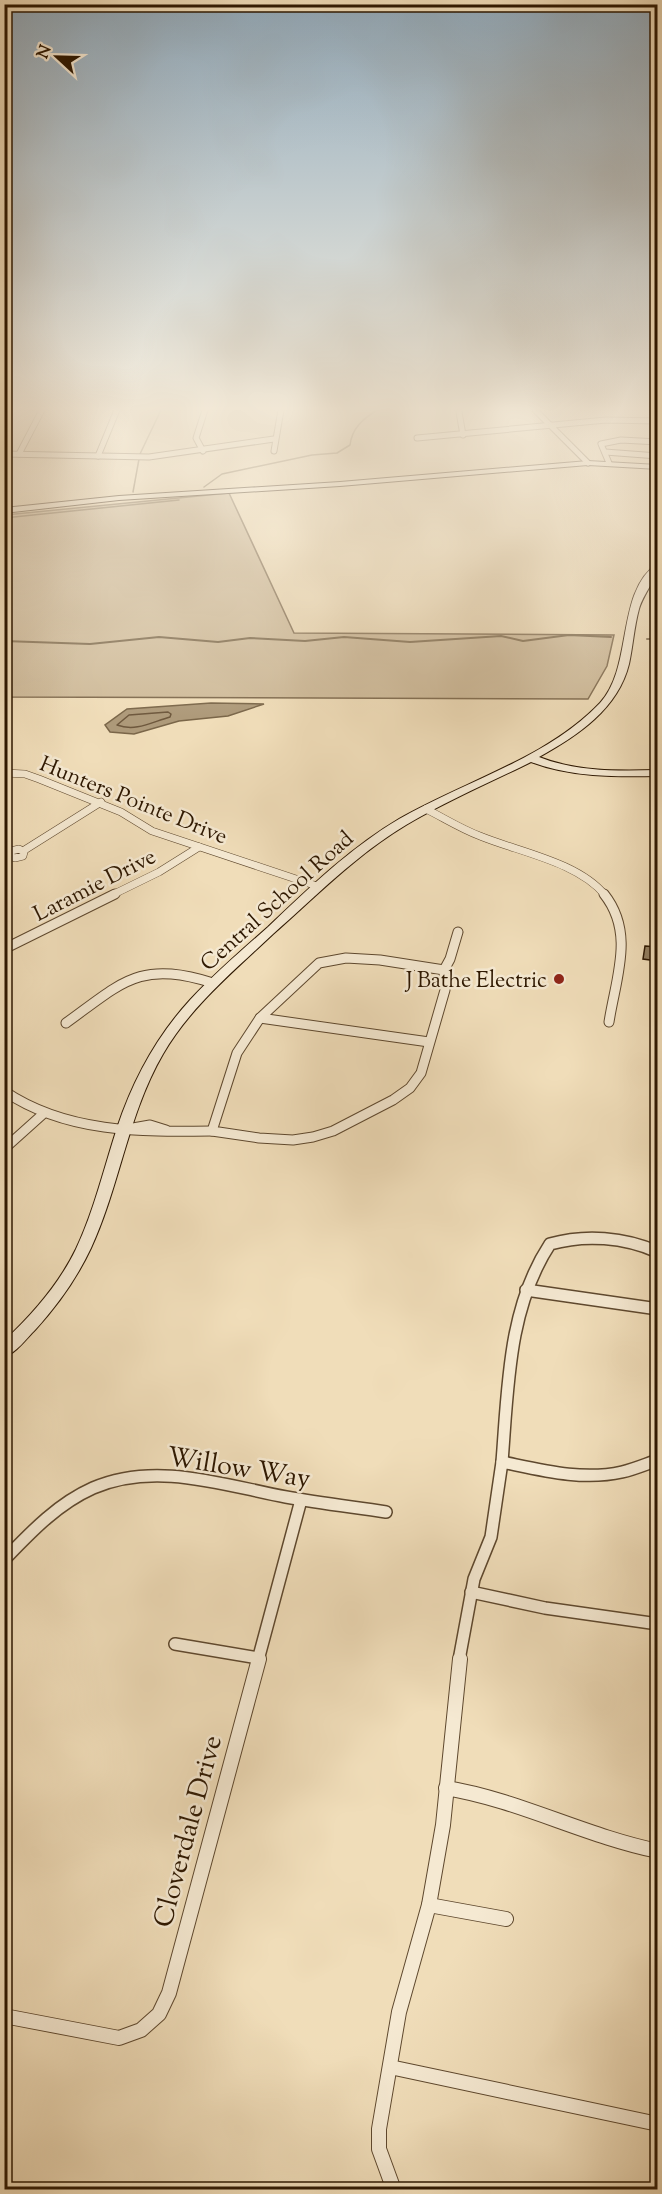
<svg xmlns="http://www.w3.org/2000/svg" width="662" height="2194" font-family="'Sorts Mill Goudy',serif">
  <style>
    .green { fill: #cfbb9a; stroke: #7e694d; stroke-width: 1.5 }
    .water { fill: #ae9a7a; stroke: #7a6649; stroke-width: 1.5 }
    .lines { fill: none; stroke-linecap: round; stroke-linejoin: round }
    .shore { stroke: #6e583d; stroke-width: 1.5 }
    .stream-far1 { stroke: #7a6649; stroke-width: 1.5 }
    .stream { stroke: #7a6649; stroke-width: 2 }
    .building { fill: #927e60; stroke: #2d1700; stroke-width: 1.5 }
    .street-far4-casing { stroke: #5e482e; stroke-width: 7 }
    .street-far3-casing { stroke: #5e482e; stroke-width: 8 }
    .street-far2-casing { stroke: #5e482e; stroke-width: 11 }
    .street-far1-casing { stroke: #5e482e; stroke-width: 14 }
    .street-casing { stroke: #5e482e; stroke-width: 16 }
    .secondary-casing { stroke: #2d1700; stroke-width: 2 }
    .street-far4 { stroke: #f5e9d2; stroke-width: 5 }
    .street-far3 { stroke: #f5e9d2; stroke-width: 7 }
    .street-far2 { stroke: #f5e9d2; stroke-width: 9 }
    .street-far1 { stroke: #f5e9d2; stroke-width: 11 }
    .street { stroke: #f5e9d2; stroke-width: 14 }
    .secondary { fill: #f5e9d2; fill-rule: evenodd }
    .poi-dot { fill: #8f2418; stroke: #f5e9d2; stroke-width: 2 }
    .labels { text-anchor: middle; stroke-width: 5; stroke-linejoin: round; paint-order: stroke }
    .street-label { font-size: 22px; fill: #2d1700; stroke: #f5e9d2 }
    .poi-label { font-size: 22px; fill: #2d1700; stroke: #f5e9d2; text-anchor: end }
    .near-street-label { font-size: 27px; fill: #2d1700; stroke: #f5e9d2 }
  </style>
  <rect width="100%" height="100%" fill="#f0ddb9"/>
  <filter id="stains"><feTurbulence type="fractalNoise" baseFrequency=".00333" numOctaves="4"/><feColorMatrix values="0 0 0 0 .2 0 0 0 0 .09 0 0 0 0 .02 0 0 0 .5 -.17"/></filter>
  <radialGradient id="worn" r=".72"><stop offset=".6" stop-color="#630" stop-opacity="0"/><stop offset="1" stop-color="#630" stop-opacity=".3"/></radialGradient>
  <path class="green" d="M229 493 294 633 614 635 607 666 588 699 5 697V515Z"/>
  <path class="water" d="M211 703 264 704 228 716 179 721 134 734 110 732 105 725 127 709Z"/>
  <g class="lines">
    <path class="shore" d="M168 712 171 714 170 717C152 722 136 732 117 725L129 715Z"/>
    <g class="stream-far1">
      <path d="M140 454 161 410"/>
      <path d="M204 487 222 474 312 455 337 453 350 445C352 428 363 419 377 410"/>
      <path d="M133 492 139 459"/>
      <path d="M4 518 179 500"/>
    </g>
    <g class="stream">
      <path d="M647 639H658"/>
      <path d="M4 641 90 644 159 637 218 642 250 638 305 641 344 637 410 642 501 636 523 641 569 635 611 637"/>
    </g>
  </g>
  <path class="building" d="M645 946 657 947V961L643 959Z"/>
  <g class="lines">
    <defs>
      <g id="street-far4">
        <path d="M535 410 588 463"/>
        <path d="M459 412 463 435"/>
        <path d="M417 438 606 420 658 421"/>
        <path d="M203 451 196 438 205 410"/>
        <path d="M274 451 281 410"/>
        <path d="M605 452 658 456"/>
        <path d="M4 454 149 457 274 439"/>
        <path d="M19 454 42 410"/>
        <path d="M98 456 117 410"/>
        <path d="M609 463 601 444 621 440 658 442"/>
      </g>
      <g id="street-far3">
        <path d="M4 773 25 774 39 779 121 812 152 831 317 886"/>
        <path d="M426 809C444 818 461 829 480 836 519 852 578 862 605 895"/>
        <path d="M19 849 24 852 23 856 15 858 9 856 11 851Z"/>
        <path d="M23 851 101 802"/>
        <path d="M112 895 159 872 199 847"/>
      </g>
      <g id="street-far2">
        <path d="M604 894C635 933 616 977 609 1022"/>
        <path d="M4 949 115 894"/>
        <path d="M346 958 380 960 444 970 445 990 421 1073 410 1088 393 1100 333 1131 313 1137 293 1140 259 1138 212 1131 237 1053 260 1018 319 963Z"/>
        <path d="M444 970 450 959 458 932"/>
        <path d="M260 1018 429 1042"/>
        <path d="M66 1023C123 982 139 960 213 983"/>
        <path d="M4 1091C66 1133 140 1132 212 1131"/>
        <path d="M133 1128 150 1125 166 1130"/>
        <path d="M4 1149 43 1114"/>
      </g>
      <g id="street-far1">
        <path d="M526 1290 658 1309"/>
        <path d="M502 1462C508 1387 508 1308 550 1244 585 1234 624 1237 658 1252"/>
        <path d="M4 1560C30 1533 57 1504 93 1488 155 1461 223 1485 286 1497 319 1503 353 1507 386 1512"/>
        <path d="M471 1592 545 1608 658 1624"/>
        <path d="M175 1644 258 1658"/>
        <path d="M258 1660 301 1500"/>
        <path d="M459 1660 474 1579 491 1537 502 1462C541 1470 582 1481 622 1472 635 1469 646 1464 658 1460"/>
      </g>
      <g id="street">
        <path d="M446 1788C519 1800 585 1836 658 1851"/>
        <path d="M429 1905 506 1919"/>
        <path d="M4 2016 119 2038 141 2030 159 2014 169 1993 259 1659"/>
        <path d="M390 2067 658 2124"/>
        <path d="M394 2190 379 2149V2129L399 2012 429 1905 443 1825 460 1659"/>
      </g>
      <g id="secondary">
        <path d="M588 461 658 465V469L588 465 340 486 119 500 4 513V508L119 496 340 482Z"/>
        <path d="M658 563C658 578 643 594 639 609 634 627 633 646 629 664 618 709 577 736 539 757 577 772 618 771 658 770V776C614 777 571 777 531 762 489 783 446 801 406 825 356 855 316 896 273 934 234 971 190 1007 163 1054 128 1114 120 1185 91 1248 77 1278 57 1306 35 1330 26 1339 16 1353 4 1357V1341C33 1314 59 1284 76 1249 94 1211 104 1168 117 1128 133 1080 156 1037 190 1000 214 974 241 951 268 927 309 888 350 848 399 819 465 781 548 758 600 703 634 666 615 592 658 563Z"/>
      </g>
    </defs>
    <use href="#street-far4" class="street-far4-casing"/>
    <use href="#street-far3" class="street-far3-casing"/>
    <use href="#street-far2" class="street-far2-casing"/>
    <use href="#street-far1" class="street-far1-casing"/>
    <use href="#street" class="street-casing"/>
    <use href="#secondary" class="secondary-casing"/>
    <use href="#street-far4" class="street-far4"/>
    <use href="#street-far3" class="street-far3"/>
    <use href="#street-far2" class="street-far2"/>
    <use href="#street-far1" class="street-far1"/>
    <use href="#street" class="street"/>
    <use href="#secondary" class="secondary"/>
  </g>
  <linearGradient id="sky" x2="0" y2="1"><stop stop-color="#91aabc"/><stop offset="0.57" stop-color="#f8f0e0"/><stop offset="1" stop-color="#f8f0e0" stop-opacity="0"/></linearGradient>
  <rect width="662" height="717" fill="url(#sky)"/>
  <circle class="poi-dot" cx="559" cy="979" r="6"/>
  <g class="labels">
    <g class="street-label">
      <text transform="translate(134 799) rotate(22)" y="8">Hunters Pointe Drive</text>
      <text transform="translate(94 884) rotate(-27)" y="8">Laramie Drive</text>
      <text transform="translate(276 900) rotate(-42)" y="8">Central School Road</text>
    </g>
    <g class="poi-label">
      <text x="547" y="987">J Bathe Electric</text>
    </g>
    <g class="near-street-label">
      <text transform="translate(239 1467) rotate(9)" y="9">Willow Way</text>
      <text transform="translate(187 1831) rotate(-75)" y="9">Cloverdale Drive</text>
    </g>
  </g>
  <rect width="662" height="2194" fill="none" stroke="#f0ddb9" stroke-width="24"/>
  <rect x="6" y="6" width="650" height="2182" fill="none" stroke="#2d1700" stroke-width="3"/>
  <rect x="12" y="12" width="638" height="2170" fill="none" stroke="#2d1700" stroke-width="1.5"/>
  <g transform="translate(57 57) rotate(292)" stroke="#f5e9d2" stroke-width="4.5" paint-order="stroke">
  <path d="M0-4.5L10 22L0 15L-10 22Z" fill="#2d1700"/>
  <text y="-9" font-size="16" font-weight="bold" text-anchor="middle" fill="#2d1700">N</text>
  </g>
  <rect width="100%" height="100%" filter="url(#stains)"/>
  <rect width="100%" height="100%" fill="url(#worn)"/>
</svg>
